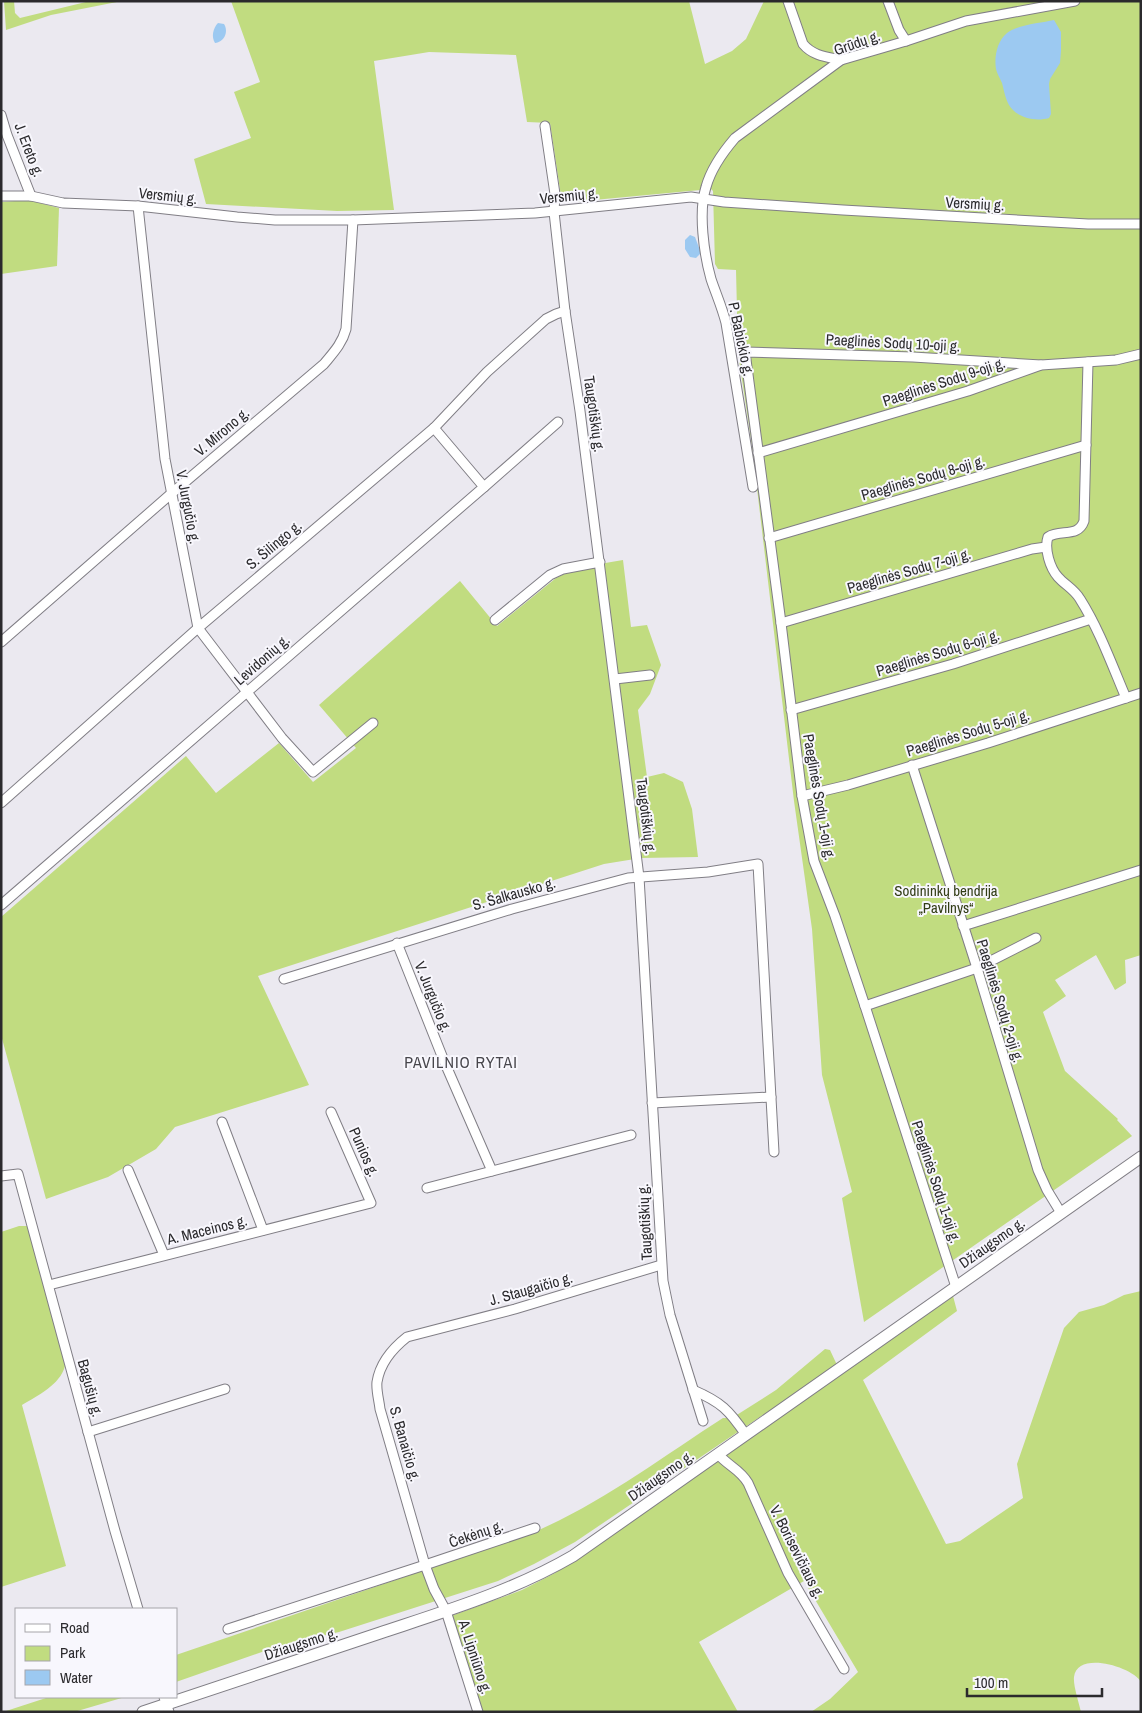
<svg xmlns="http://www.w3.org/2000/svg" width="1142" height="1713" font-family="'Archivo Narrow',sans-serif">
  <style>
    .green { fill: #c1dc80 }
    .water { fill: #9cc9f1 }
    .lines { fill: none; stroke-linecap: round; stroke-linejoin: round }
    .minor-casing { stroke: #807e85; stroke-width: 11 }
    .tertiary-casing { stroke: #807e85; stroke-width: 13 }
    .minor { stroke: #fff; stroke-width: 9 }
    .tertiary { stroke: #fff; stroke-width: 11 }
    .labels { text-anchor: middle; stroke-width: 4; stroke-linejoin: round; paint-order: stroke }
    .street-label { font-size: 15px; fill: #2b2a2d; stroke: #f8f7fd }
    .park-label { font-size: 15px; fill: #323d16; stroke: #f8f7fd }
    .neighbourhood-label { font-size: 16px; letter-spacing: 1px; fill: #47464c; stroke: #f8f7fd }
  </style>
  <rect width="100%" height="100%" fill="#ebe9f0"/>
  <g class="green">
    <path d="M4 1H14L15 13 20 18 90 1H122L51 15 6 30Z"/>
    <path d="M231 1H689L705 64 732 51 746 39 764 1H1141V955L1125 960 1126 983 1115 990 1096 955 1055 980 1066 996 1043 1012 1065 1071 1118 1119 1117 1120 1132 1136 864 1322 842 1198 852 1192 822 1075 812 929 794 801 752 446 738 353 736 270 718 269 715 264 713 191 711 189 562 203 550 123 527 122 516 55 429 52 374 61 394 210 337 211 206 204 194 159 251 138 234 92 260 82Z"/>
    <path d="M29 200 59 208 57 266 1 274V202Z"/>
    <path d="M623 560 631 627 647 625 661 665 650 694 638 710 647 777 664 773 683 782 692 809 698 857 641 858 604 864 258 976 309 1085 175 1127 156 1149 108 1177 46 1199 1 1035V917L186 756 216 793 279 743 313 782 356 748 319 705 460 581 497 626 556 578C577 567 599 564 623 560Z"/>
    <path d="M19 1226H27L31 1229 65 1366C60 1385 37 1396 22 1405L66 1566 1 1587V1232Z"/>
    <path d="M1141 1291V1682C1133 1667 1077 1650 1074 1677 1073 1685 1079 1703 1081 1712H811L830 1699 858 1672 804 1581 699 1642 738 1712H482L451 1616 522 1590 555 1573 953 1296 957 1311 863 1380 946 1544 960 1541 1023 1498 1017 1464 1064 1328 1079 1312 1104 1305 1124 1295Z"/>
    <path d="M825 1349 830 1350 837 1365 575 1542 534 1564 498 1581 339 1632 279 1646 176 1682V1655L527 1535C598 1506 659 1459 723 1418H732L776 1390Z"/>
    <path d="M49 1697H125L74 1712H3Z"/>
  </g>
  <g class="water">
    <path d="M1054 20 1061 32V51L1060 63 1050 79 1049 84 1051 114 1049 118C1035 122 1017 118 1009 105 1005 98 1004 90 1002 83 1000 78 997 74 996 69 994 57 997 41 1007 33 1016 25 1041 23 1054 20Z"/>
    <path d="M218 23 224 24C229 32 224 42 215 43 211 37 213 28 218 23Z"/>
    <path d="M690 235 695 237 701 253 696 258 690 257 685 249V240Z"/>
  </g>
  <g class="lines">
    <defs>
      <g id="minor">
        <path d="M788 1 803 44C813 56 827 57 841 60"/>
        <path d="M888 1 899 30 906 41"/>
        <path d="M1 115 7 135 31 196"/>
        <path d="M545 126 555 194 554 212 565 311 580 411 639 877 663 1281 670 1315 703 1421"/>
        <path d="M1 196H31L63 203 138 206 237 217 275 220H353L535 213 691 197 724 202 843 210 1088 224H1141"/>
        <path d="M138 206 165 459 198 628 282 738 313 772 373 723"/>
        <path d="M1088 362 1084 521C1078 538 1061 529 1048 537 1044 549 1050 568 1058 577 1065 585 1074 589 1080 599 1099 629 1112 665 1126 698"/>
        <path d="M758 453 968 391 1041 365 1116 360 1141 354"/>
        <path d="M484 487 558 422"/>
        <path d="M753 487 726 323C722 307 716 294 711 279 704 254 698 212 706 187 711 169 723 152 735 138L841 60 906 41 966 21 1075 1"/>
        <path d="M769 538 1086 445"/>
        <path d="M495 620 550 575 563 569 600 562"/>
        <path d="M781 623 1032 549 1046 547"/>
        <path d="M1 642 172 493 324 364C333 353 342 344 346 329L353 220"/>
        <path d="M615 679 650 675"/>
        <path d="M791 710 953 664 1091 619"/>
        <path d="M912 765 977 968 1038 1170 1047 1190 1061 1213"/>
        <path d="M802 796 848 785 988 743 1141 693"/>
        <path d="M1 803 198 628 434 428 487 372 546 319 556 314 565 311"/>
        <path d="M1 905 484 487 434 428"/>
        <path d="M963 926 1141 870"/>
        <path d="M397 943 444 1061 492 1171"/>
        <path d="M284 979 512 909 628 878 708 872 758 864 774 1152"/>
        <path d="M865 1006 977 968 1036 938"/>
        <path d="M652 1103 771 1097"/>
        <path d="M222 1122 263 1230"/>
        <path d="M128 1170 164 1255"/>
        <path d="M1 1176 18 1174 115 1531 138 1609"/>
        <path d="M427 1188 631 1135"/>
        <path d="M49 1285 371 1203 331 1112"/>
        <path d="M956 1287 865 1006 835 916 814 861 802 796 781 623 745 352 913 357 1041 365"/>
        <path d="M693 1390C721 1402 729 1410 746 1435"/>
        <path d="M88 1432 225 1389"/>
        <path d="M718 1454C728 1466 740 1469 748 1483L788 1573 844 1669"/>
        <path d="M228 1629 425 1565 535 1528"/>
        <path d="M164 1697 169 1712"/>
        <path d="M478 1712 446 1611 434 1589 425 1565 380 1409C379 1400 376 1390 377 1382 380 1363 393 1348 407 1337L515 1309 661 1265"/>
      </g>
      <path id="tertiary" d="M143 1712C222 1686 301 1659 380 1633 446 1611 513 1591 573 1556L1141 1157"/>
    </defs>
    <use href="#minor" class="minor-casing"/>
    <use href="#tertiary" class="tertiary-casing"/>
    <use href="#minor" class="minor"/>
    <use href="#tertiary" class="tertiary"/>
  </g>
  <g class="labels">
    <g class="street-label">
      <text transform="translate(857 43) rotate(-19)" y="5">Grūdų g.</text>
      <text transform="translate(29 150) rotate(69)" y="5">J. Ereto g.</text>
      <text transform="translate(168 196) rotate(6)" y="5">Versmių g.</text>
      <text transform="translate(569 196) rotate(-6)" y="5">Versmių g.</text>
      <text transform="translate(975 204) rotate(3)" y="5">Versmių g.</text>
      <text transform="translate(741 339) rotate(78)" y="5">P. Babickio g.</text>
      <text transform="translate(893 343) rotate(3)" y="5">Paeglinės Sodų 10-oji g.</text>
      <text transform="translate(944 382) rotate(-18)" y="5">Paeglinės Sodų 9-oji g.</text>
      <text transform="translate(594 414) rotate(82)" y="5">Taugotiškių g.</text>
      <text transform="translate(222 432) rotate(-40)" y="5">V. Mirono g.</text>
      <text transform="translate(923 478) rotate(-16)" y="5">Paeglinės Sodų 8-oji g.</text>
      <text transform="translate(188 507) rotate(79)" y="5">V. Jurgučio g.</text>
      <text transform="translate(274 545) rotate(-40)" y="5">S. Šilingo g.</text>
      <text transform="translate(909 571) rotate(-16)" y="5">Paeglinės Sodų 7-oji g.</text>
      <text transform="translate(938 653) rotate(-17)" y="5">Paeglinės Sodų 6-oji g.</text>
      <text transform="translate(262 660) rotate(-41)" y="5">Levidonių g.</text>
      <text transform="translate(968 733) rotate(-17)" y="5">Paeglinės Sodų 5-oji g.</text>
      <text transform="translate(819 797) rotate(80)" y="5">Paeglinės Sodų 1-oji g.</text>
      <text transform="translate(646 816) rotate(83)" y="5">Taugotiškių g.</text>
      <text transform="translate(514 894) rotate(-16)" y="5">S. Šalkausko g.</text>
      <text transform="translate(433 997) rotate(68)" y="5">V. Jurgučio g.</text>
      <text transform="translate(1000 1001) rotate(73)" y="5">Paeglinės Sodų 2-oji g.</text>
      <text transform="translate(364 1152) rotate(66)" y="5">Punios g.</text>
      <text transform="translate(936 1182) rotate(72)" y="5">Paeglinės Sodų 1-oji g.</text>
      <text transform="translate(645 1222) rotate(-93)" y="5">Taugotiškių g.</text>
      <text transform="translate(207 1230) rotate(-14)" y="5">A. Maceinos g.</text>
      <text transform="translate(992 1243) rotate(-35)" y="5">Džiaugsmo g.</text>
      <text transform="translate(531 1289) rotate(-16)" y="5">J. Staugaičio g.</text>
      <text transform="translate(90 1388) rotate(75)" y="5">Bagušių g.</text>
      <text transform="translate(405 1444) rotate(74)" y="5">S. Banaičio g.</text>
      <text transform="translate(661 1476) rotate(-35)" y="5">Džiaugsmo g.</text>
      <text transform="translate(476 1534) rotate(-19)" y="5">Čekėnų g.</text>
      <text transform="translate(797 1552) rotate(63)" y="5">V. Borisevičiaus g.</text>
      <text transform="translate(301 1644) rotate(-18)" y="5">Džiaugsmo g.</text>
      <text transform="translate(475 1657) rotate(72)" y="5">A. Lipniūno g.</text>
    </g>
    <g class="park-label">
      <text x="946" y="896">Sodininkų bendrija<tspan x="946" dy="17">„Pavilnys“</tspan></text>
    </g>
    <g class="neighbourhood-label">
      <text x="461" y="1068">PAVILNIO RYTAI</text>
    </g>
  </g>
  <rect width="1142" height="1713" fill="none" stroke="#2b2a2d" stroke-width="5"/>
  <rect x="15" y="1608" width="162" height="90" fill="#f8f7fd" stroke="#a6a5aa"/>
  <rect x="25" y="1624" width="25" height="8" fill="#ffffff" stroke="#a6a5aa"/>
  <text x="60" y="1633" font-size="15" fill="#2b2a2d">Road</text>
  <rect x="25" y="1646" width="25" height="15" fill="#c1dc80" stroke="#a6a5aa"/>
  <text x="60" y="1658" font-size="15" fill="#2b2a2d">Park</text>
  <rect x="25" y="1670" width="25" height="15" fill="#9cc9f1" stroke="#a6a5aa"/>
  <text x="60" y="1683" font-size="15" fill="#2b2a2d">Water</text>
  <path d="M967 1688v8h135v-8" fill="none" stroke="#2b2a2d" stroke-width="2.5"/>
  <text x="974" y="1688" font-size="15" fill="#2b2a2d" stroke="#f8f7fd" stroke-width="4" paint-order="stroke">100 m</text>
</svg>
